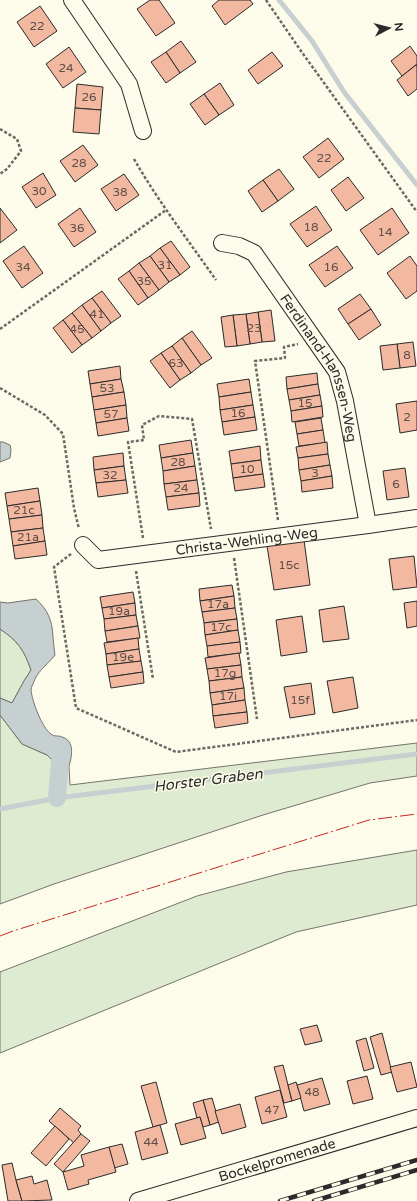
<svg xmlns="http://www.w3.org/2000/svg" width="417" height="1201" font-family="'Varela Round',sans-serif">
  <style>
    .green { fill: #deebd1; stroke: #74746e }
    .water { fill: #c7d0d0; stroke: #74746e }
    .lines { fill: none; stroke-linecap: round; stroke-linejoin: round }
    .stream { stroke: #c7d0d0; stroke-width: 5 }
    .canal { stroke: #c7d0d0; stroke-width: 18 }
    .building { fill: #f2b8a0; stroke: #2b2b2b }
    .minor-casing { stroke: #2b2b2b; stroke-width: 18 }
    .path { stroke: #6a6964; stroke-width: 2.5; stroke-dasharray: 3 2; stroke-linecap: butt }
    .minor { stroke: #fdfbea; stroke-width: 16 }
    .rail-casing { stroke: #2b2b2b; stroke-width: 4.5 }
    .rail { stroke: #fdfbea; stroke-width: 3; stroke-dasharray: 9; stroke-linecap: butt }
    .power { stroke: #c62828; stroke-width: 1; stroke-dasharray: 14 3 2 3; stroke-linecap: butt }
    .labels { text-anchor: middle; stroke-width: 3; stroke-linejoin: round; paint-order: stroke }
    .number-label { font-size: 12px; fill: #5d4e48 }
    .street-label { font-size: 14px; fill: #2b2b2b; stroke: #fdfbea }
    .water-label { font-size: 15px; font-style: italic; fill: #2b2b2b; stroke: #fdfbea }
  </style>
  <rect width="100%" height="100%" fill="#fdfbea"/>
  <g class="green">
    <path d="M0 629C18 641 24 650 31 670L24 681 12 703 0 698Z"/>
    <path d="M0 715 22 744 47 755 51 759 69 766 70 785 417 743V776L370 783 263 815 54 884 0 904Z"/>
    <path d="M417 850V905L296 932 0 1053V972L197 896 286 872Z"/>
  </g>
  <g class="water">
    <path d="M0 442H3L10 445 11 450 10 458 0 462Z"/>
    <path d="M36 599C56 618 51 630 55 655 49 663 39 670 35 679 34 682 31 687 31 690 32 701 42 728 51 734 54 737 58 735 62 737 75 741 72 756 69 766L51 759 47 755 22 744 0 715V698L12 703 24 681 31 670C24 650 18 641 0 629V602L8 603Z"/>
  </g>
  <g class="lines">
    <g class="stream">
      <path d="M279 0 312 41 344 92 417 185"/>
      <path d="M0 809 57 798 417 754"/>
    </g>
    <path class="canal" d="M57 798 60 761"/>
  </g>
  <g class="building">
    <path d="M150 0H159L175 23 156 36 137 9Z"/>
    <path d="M219 0H250L253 4 225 25 212 6Z"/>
    <path d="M40 6 57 31 34 47 17 22Z"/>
    <path d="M181 41 196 62 180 73 166 52Z"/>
    <path d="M410 46 417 56V64L402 76 391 61Z"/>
    <path d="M69 47 86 72 63 88 46 64Z"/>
    <path d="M166 52 180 73 166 83 151 62Z"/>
    <path d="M272 52 283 66 258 84 248 70Z"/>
    <path d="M416 65 417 67V89L408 96 397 80Z"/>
    <path d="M220 83 234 105 219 115 204 94Z"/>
    <path d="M77 84 103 87 101 110 75 108Z"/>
    <path d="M204 94 219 115 205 125 190 104Z"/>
    <path d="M75 108 101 110 99 134 73 132Z"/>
    <path d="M328 138 344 159 319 178 303 157Z"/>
    <path d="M83 145 98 165 75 182 60 161Z"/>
    <path d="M279 169 294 189 278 201 263 180Z"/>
    <path d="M43 173 56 195 36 208 22 187Z"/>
    <path d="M124 174 139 195 116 211 101 189Z"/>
    <path d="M348 177 364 198 346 211 331 190Z"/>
    <path d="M263 180 278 201 262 212 248 191Z"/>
    <path d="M316 206 332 230 307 247 290 224Z"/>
    <path d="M0 208 17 230 0 243Z"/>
    <path d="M80 208 96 232 74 247 58 224Z"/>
    <path d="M392 208 409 233 378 255 360 230Z"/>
    <path d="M171 241 190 267 180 275 160 248Z"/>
    <path d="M24 246 43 273 22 288 3 261Z"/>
    <path d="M337 246 353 268 325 287 309 265Z"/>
    <path d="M160 248 180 275 169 282 150 256Z"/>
    <path d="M150 256 169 282 159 290 139 263Z"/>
    <path d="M410 256 417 266V291L406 299 387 273Z"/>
    <path d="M139 263 159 290 148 298 129 271Z"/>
    <path d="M129 271 148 298 138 305 118 279Z"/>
    <path d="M102 291 121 316 111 323 92 298Z"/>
    <path d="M360 294 371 309 348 324 338 309Z"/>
    <path d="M92 298 111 323 101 331 82 305Z"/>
    <path d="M82 305 101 331 92 338 72 313Z"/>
    <path d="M371 309 381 325 359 340 348 324Z"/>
    <path d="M271 310 275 341 262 342 258 312Z"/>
    <path d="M258 312 262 342 250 344 246 314Z"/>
    <path d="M72 313 92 338 82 345 63 320Z"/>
    <path d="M246 314 250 344 237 346 233 315Z"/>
    <path d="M233 315 237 346 225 347 221 317Z"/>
    <path d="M63 320 82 345 72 353 53 328Z"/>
    <path d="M192 331 212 358 201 365 182 338Z"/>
    <path d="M182 338 201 365 191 373 172 346Z"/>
    <path d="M413 342 416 366 400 368 397 344Z"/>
    <path d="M397 344 400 368 383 370 380 346Z"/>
    <path d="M172 346 191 373 180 380 161 353Z"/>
    <path d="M161 353 180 380 170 388 150 361Z"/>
    <path d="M120 366 121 379 90 384 88 371Z"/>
    <path d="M317 373 318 384 287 389 286 377Z"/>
    <path d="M121 379 124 392 92 397 90 384Z"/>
    <path d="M249 379 251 392 219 397 217 384Z"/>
    <path d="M318 384 320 395 289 400 287 389Z"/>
    <path d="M124 392 126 405 94 410 92 397Z"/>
    <path d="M251 392 253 405 220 410 219 397Z"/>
    <path d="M320 395 322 406 291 411 289 400Z"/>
    <path d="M417 401V430L400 433 396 404Z"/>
    <path d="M126 405 127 418 96 423 94 410Z"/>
    <path d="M253 405 255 417 222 422 220 410Z"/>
    <path d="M322 406 323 417 292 422 291 411Z"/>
    <path d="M255 417 257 430 224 435 222 422Z"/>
    <path d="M127 418 129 431 98 436 96 423Z"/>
    <path d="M321 418 323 430 297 434 295 422Z"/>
    <path d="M323 430 325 443 299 446 297 434Z"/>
    <path d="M191 440 193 453 161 458 159 445Z"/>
    <path d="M327 442 328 454 298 458 296 447Z"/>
    <path d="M260 446 261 460 231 464 229 451Z"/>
    <path d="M123 453 124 466 94 470 93 457Z"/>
    <path d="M193 453 195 466 163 471 161 458Z"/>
    <path d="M328 454 330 465 299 470 298 458Z"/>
    <path d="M261 460 263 474 233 478 231 464Z"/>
    <path d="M330 465 332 476 301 481 299 470Z"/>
    <path d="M124 466 126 480 96 483 94 470Z"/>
    <path d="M195 466 197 480 164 484 163 471Z"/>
    <path d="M405 468 409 497 387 500 383 471Z"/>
    <path d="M263 474 265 487 235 491 233 478Z"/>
    <path d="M332 476 333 488 302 492 301 481Z"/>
    <path d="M126 480 128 493 98 497 96 483Z"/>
    <path d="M197 480 199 493 166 497 164 484Z"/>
    <path d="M38 488 40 501 7 506 5 493Z"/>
    <path d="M199 493 200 506 168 510 166 497Z"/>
    <path d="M40 501 42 515 9 519 7 506Z"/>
    <path d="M42 515 43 528 11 532 9 519Z"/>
    <path d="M43 528 45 541 13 546 11 532Z"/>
    <path d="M304 540 310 585 274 590 267 546Z"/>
    <path d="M45 541 47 555 15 559 13 546Z"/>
    <path d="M414 556 417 587 393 590 389 559Z"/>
    <path d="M232 585 234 596 200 601 199 589Z"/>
    <path d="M133 592 135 603 102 608 100 597Z"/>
    <path d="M234 596 235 608 202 612 200 601Z"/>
    <path d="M417 601V626L407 628 404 603Z"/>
    <path d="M135 603 136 615 104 619 102 608Z"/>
    <path d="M344 606 349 639 323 642 319 610Z"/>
    <path d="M235 608 237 619 204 623 202 612Z"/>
    <path d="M136 615 138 626 105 631 104 619Z"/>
    <path d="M302 616 307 652 281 656 276 620Z"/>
    <path d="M237 619 238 630 205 635 204 623Z"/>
    <path d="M138 626 140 638 107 642 105 631Z"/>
    <path d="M238 630 240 642 207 646 205 635Z"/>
    <path d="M138 638 139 649 106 654 104 643Z"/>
    <path d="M240 642 241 653 208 657 207 646Z"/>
    <path d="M139 649 141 661 107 665 106 654Z"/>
    <path d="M239 653 241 665 207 669 205 658Z"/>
    <path d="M141 661 143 672 109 677 107 665Z"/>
    <path d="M241 665 242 677 209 681 207 669Z"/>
    <path d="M143 672 144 683 111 688 109 677Z"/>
    <path d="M242 677 244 688 210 693 209 681Z"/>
    <path d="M353 677 358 708 333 713 327 681Z"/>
    <path d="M311 683 315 714 290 718 284 687Z"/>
    <path d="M244 688 245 700 212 705 210 693Z"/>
    <path d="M245 700 247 712 213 716 212 705Z"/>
    <path d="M247 712 248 723 215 728 213 716Z"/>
    <path d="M317 1025 322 1041 305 1045 300 1029Z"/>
    <path d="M382 1033 392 1072 381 1075 370 1037Z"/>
    <path d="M366 1038 374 1068 364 1071 356 1041Z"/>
    <path d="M411 1062 417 1087 397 1092 390 1067Z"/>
    <path d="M283 1065 292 1101 284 1103 274 1067Z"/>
    <path d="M367 1076 373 1099 353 1104 347 1081Z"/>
    <path d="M322 1078 330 1104 304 1111 297 1085Z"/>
    <path d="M156 1082 167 1123 153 1127 141 1086Z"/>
    <path d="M296 1082 301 1098 292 1101 288 1085Z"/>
    <path d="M280 1090 287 1117 262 1124 255 1097Z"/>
    <path d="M212 1098 219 1122 210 1125 203 1100Z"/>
    <path d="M203 1100 210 1125 203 1127 200 1117 197 1118 193 1103Z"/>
    <path d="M240 1104 246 1127 222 1134 215 1111Z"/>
    <path d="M60 1108 81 1126 78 1130 81 1134 74 1143 49 1121Z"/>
    <path d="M200 1117 206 1138 181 1145 175 1124Z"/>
    <path d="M160 1125 168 1153 142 1160 135 1132Z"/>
    <path d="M55 1126 69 1139 46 1166 31 1153Z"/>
    <path d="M81 1134 90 1141 63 1172 54 1164Z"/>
    <path d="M122 1144 128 1164 114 1168 109 1147Z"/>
    <path d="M109 1147 116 1172 88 1180 89 1184 68 1190 63 1172 84 1166 81 1155Z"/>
    <path d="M12 1163 16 1180 22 1201H8L2 1165Z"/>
    <path d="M32 1176 34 1184 47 1180 52 1200 22 1201 16 1180Z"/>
  </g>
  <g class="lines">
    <defs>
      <g id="minor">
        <path d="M72 0 129 84 143 131"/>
        <path id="s1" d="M222 243 239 246 254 253 337 372 345 401 368 525"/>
        <path id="s2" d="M83 545 98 560 368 525 417 518"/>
        <path id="s3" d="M138 1201 417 1118"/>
      </g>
    </defs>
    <use href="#minor" class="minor-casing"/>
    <g class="path">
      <path d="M266 0 301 51 417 212"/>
      <path d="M0 129 17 139 21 151 7 169 0 174"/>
      <path d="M134 159C158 201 188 240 216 280"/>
      <path d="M0 329 166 210"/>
      <path d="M0 388 45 415 63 434 74 508 79 529"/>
      <path d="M278 520 255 361 285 358 284 347 298 344"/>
      <path d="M143 538 128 442 144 440 142 425 159 416 192 419 211 529"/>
      <path d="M71 554 54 567 76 708 176 752 417 720"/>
      <path d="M234 558 257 719"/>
      <path d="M136 571 153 679"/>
    </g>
    <use href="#minor" class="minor"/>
    <defs>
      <g id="rail">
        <path d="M280 1201 417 1160"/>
        <path d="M314 1201 417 1170"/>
      </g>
    </defs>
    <use href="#rail" class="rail-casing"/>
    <use href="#rail" class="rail"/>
    <path class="power" d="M0 936 13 931 369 820 417 814"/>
  </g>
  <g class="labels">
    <g class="number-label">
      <text x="37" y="30">22</text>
      <text x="66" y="72">24</text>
      <text x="89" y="101">26</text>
      <text x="324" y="162">22</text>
      <text x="79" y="167">28</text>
      <text x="39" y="195">30</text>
      <text x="120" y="196">38</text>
      <text x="311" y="231">18</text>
      <text x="77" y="232">36</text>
      <text x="385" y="236">14</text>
      <text x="165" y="269">31</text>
      <text x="23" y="271">34</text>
      <text x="331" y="271">16</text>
      <text x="144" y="285">35</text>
      <text x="97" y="318">41</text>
      <text x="254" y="332">23</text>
      <text x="77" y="333">45</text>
      <text x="407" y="359">8</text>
      <text x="176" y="367">63</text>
      <text x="107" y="392">53</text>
      <text x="305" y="407">15</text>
      <text x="238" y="417">16</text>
      <text x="111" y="418">57</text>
      <text x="407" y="421">2</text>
      <text x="178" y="466">28</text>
      <text x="247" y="473">10</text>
      <text x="315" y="477">3</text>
      <text x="110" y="479">32</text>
      <text x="396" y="488">6</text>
      <text x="181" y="492">24</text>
      <text x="24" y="514">21c</text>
      <text x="28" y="541">21a</text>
      <text x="289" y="569">15c</text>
      <text x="218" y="608">17a</text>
      <text x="119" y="615">19a</text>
      <text x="221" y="631">17c</text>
      <text x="123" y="661">19e</text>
      <text x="225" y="677">17g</text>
      <text x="228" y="700">17i</text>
      <text x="300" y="704">15f</text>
      <text x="312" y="1096">48</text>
      <text x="272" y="1114">47</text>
      <text x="151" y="1146">44</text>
    </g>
    <g class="street-label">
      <text dy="5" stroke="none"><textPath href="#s1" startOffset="168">Ferdinand-Hanssen-Weg</textPath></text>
      <text dy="5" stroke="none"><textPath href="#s2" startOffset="171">Christa-Wehling-Weg</textPath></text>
      <text dy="5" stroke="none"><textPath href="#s3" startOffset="145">Bockelpromenade</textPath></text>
    </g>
    <g class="water-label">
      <text transform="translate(208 780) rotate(-7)" y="5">Horster Graben</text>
    </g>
  </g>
  <g transform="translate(389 28) rotate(83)" stroke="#fdfbea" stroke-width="3" paint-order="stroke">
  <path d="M0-3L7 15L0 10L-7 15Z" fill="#2b2b2b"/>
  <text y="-6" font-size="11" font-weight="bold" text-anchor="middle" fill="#2b2b2b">N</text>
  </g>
</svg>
